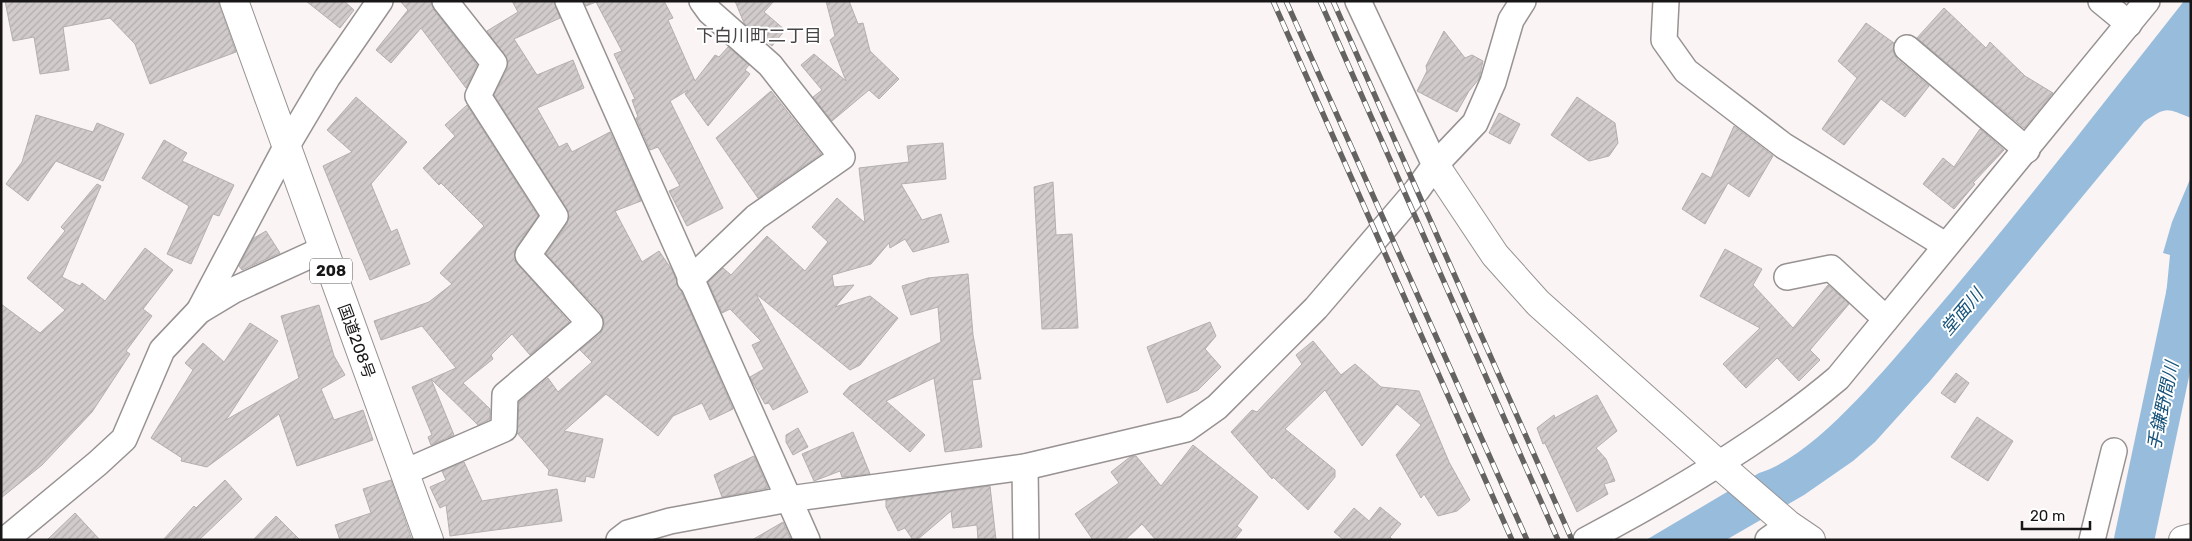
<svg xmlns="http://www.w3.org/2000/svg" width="2192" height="541" font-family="Rubik,'Noto Sans JP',sans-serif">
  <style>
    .water { fill: #98bddc }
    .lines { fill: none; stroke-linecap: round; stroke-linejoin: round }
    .river { stroke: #98bddc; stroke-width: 40 }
    .building { fill: url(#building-hatch); stroke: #b5b0b0 }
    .minor-casing { stroke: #989293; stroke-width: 28 }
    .tertiary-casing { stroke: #989293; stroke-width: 30 }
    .trunk-casing { stroke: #989293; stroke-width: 30 }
    .minor { stroke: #fff; stroke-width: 25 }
    .tertiary { stroke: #fff; stroke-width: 28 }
    .trunk { stroke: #fff; stroke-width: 28 }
    .rail-casing { stroke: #656262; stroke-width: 5.5 }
    .rail { stroke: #fff; stroke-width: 4; stroke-dasharray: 11; stroke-linecap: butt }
    .labels { text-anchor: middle; stroke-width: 4; stroke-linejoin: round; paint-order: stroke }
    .shield { fill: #fff; stroke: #5d5c5c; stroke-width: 1 }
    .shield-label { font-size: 15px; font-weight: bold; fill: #181616 }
    .street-label { font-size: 16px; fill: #181616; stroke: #fff }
    .neighbourhood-label { font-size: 18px; fill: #494445; stroke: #fff }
    .water-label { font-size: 18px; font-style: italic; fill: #16527a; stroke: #fff }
  </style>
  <defs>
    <pattern id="building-hatch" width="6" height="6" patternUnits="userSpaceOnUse" patternTransform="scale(1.25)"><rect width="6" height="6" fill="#d1cbcb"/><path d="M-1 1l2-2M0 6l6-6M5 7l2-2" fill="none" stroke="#b3aeae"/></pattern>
  </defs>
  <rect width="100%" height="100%" fill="#faf4f4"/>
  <g class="water">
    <path d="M2184 1H2191V118C2166 108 2167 106 2144 122L1930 381 1875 442 1853 461 1804 495 1726 540H1646L1759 473C1815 456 1884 370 1923 325 2013 220 2098 110 2184 1Z"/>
    <path d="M2191 177V301L2166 296 2170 255 2163 253 2172 222Z"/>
  </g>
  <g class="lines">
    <path class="river" d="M2134 540 2191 271"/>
  </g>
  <g class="building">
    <path d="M5 1H218L236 52 150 84 135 44 110 18 63 27 69 70 40 74 34 37 13 41Z"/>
    <path d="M306 1H344L354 10 340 28Z"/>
    <path d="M400 1H431L434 10 477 65 466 88 421 28 391 63 376 50 408 10Z"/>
    <path d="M512 1H554L560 18 514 39 537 75 573 60 584 88 537 108 559 147 567 143 572 152 610 132 641 201 615 211 642 262 659 251 672 270 733 409 710 420 702 403 673 416 658 436 606 394 564 431 603 439 594 478 586 476 585 482 548 475 549 470 517 433 519 402 548 378 558 392 592 362 580 350 600 334 604 327V321L601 313 546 254 567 224 569 217 567 209 494 95 507 69 508 61 487 31 518 12Z"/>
    <path d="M584 1H664L673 18 668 20 695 81 715 55 719 57 728 47 749 65 745 70 750 74 708 126 685 94 688 90 670 101 723 208 687 226 669 191 680 186 658 147 650 150 636 118 638 117 632 100 635 99 614 54 622 51 596 2 586 6Z"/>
    <path d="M735 1H774L764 12 785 30 772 46 744 23Z"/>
    <path d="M826 1H849L858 24 863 23 870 51 899 79 879 99 869 90 832 121 813 97 822 90 801 65 814 54 846 81 830 40 835 36Z"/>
    <path d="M1944 8 1986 48 1990 42 2025 76 2053 93 2024 128 1917 38Z"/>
    <path d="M1866 23 1894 43 1893 52 1897 59 1929 86 1905 117 1881 99 1844 145 1822 129 1857 78 1838 61Z"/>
    <path d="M1444 31 1465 58 1472 55 1483 61 1479 79 1469 91 1457 112 1417 91 1427 71 1426 66Z"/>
    <path d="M771 91 821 154 758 198 716 138Z"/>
    <path d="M356 97 407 142 371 184 391 232 397 229 410 264 370 280 323 166 352 152 327 130Z"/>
    <path d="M1577 97 1615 123 1618 143 1609 156 1589 161 1551 135Z"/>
    <path d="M467 105 538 216 516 247 514 260 569 322 530 355 512 334 491 355 493 359 463 383 490 409V419L478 425 431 379 456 368 422 326 381 340 374 321 429 302 452 284 440 273 484 226 441 183 439 185 423 168 455 136 445 125Z"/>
    <path d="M1499 113 1520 124 1510 144 1489 133Z"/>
    <path d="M36 115 93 132 97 123 124 134 103 181 56 161 28 201 6 184 22 162Z"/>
    <path d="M1734 126 1773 156 1749 197 1728 183 1705 224 1682 209 1702 173 1711 178Z"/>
    <path d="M1980 129 2004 150 1973 183 1975 184 1954 209 1923 184 1943 158 1954 167Z"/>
    <path d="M164 140 187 153 182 161 234 185 219 216 213 214 191 264 167 254 189 206 142 178Z"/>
    <path d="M943 143 946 179 901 184 922 220 941 214 949 242 913 252 905 239 890 248 889 243 871 264 832 275 834 287 854 285 835 307 870 296 898 318 860 365 850 370 756 294 808 392 773 410 769 403 765 404 750 377 764 369 752 345 761 341 730 309 722 313 708 282 723 268 731 275 767 236 805 271 828 242 812 227 837 198 865 223 859 168 909 162 907 146Z"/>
    <path d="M1053 182 1056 235 1072 234 1078 328 1042 329 1034 187Z"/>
    <path d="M97 184 101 186 62 277 80 286 82 283 105 301 145 248 173 270 143 309 152 316 126 351 130 354 92 412 42 465 1 498V304L40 333 65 310 27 278 65 231 61 227Z"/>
    <path d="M266 231 280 253 242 270 239 266 254 238Z"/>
    <path d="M1725 249 1762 269 1753 285 1793 328 1828 285 1849 304 1810 350 1820 360 1799 381 1777 358 1746 388 1723 364 1760 328 1700 296Z"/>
    <path d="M968 274 973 335 981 379 972 380 982 447 945 452 934 378 886 401 925 435 910 452 843 394 850 386 941 342 938 307 911 315 902 286 928 278Z"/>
    <path d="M319 305 334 356 345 375 321 389 334 420 363 410 373 440 297 466 279 414 207 467 181 461 182 458 151 438 193 370 185 363 203 343 224 362 250 323 278 341 226 420 299 378 281 316Z"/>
    <path d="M1210 322 1216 336 1205 349 1221 367 1198 390 1167 403 1147 347Z"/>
    <path d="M1313 341 1341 375 1355 364 1381 387 1419 391 1449 462 1470 500 1457 511 1438 516 1424 494 1421 498 1396 455 1421 425 1397 404 1362 446 1325 390 1285 429 1335 470V477L1308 510 1273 477 1272 479 1231 432 1252 410 1257 412 1302 364 1296 355Z"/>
    <path d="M1956 373 1969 383 1955 403 1941 393Z"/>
    <path d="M431 379 454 435 431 445 428 437 432 435 412 387Z"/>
    <path d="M1597 395 1617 431 1596 448 1606 459 1615 481 1604 484 1608 494 1577 512 1545 443 1543 444 1537 428 1554 415 1555 418Z"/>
    <path d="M1977 417 2013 441 1988 481 1951 457Z"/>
    <path d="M798 428 808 447 793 455 786 442V435Z"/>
    <path d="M853 432 870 474 842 477 840 471 814 481 802 454Z"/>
    <path d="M1193 445 1258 497 1237 526 1242 530 1234 540H1156L1142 524 1125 540H1093L1075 514 1119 483 1111 472 1130 457 1136 456 1161 486Z"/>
    <path d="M754 456 768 488 722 497 714 475Z"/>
    <path d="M464 462 482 501 557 489 562 521 450 536 446 505 440 508 430 487 446 480 442 471Z"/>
    <path d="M225 480 242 499 199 540H163L194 506 196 508Z"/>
    <path d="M391 480 412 540H340L335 525 371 513 363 489Z"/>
    <path d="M990 486 996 540H978L977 525 953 528 951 511 917 540H913L905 528 898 531 886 507V500Z"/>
    <path d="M1380 507 1401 524 1390 537 1393 540H1344L1334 532 1354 508 1369 521Z"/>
    <path d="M75 513 100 540H47Z"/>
    <path d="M276 516 300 540H253Z"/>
    <path d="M783 522 791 540H752Z"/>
  </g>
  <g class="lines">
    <defs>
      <g id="minor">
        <path d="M568 1 807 540"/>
        <path d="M1358 1 1435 165"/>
        <path d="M1666 1 1664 40 1686 71 1784 146 1945 245"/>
        <path d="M2101 1 2129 24"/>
        <path d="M1907 48 2027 150"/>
        <path d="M1787 277 1831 268 1886 319"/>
        <path d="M690 280 756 217 842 157 770 65 710 12 702 1"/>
        <path d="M199 311 286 147 327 78 380 1"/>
        <path d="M1025 467 1026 540"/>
        <path d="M405 472 504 429 505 395 590 323 528 255 555 216 478 96 494 63 445 1"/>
        <path d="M5 540 98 463 124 439 162 350 199 311 234 290 324 249"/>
        <path d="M619 540 628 533 670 521 789 499 1025 467 1186 429 1217 407 1316 308 1417 190 1435 165 1475 123 1493 82 1511 20 1523 1"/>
        <path d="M1586 540C1671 495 1765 440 1838 378L2147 1"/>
        <path d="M1768 540 1789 525"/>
        <path d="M2092 540 2114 451"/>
      </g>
      <g id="tertiary">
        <path d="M1435 165 1495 255 1538 303 1717 463 1789 525 1811 540"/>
        <path d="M2183 540 2191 538"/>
      </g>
      <path id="trunk" d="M234 1 429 540"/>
    </defs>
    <use href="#minor" class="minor-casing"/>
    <use href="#tertiary" class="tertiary-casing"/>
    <use href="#trunk" class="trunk-casing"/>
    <use href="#minor" class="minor"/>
    <use href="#tertiary" class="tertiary"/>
    <use href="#trunk" class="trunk"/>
    <defs>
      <g id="rail">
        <path d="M1273 1 1512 540"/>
        <path d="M1286 1 1527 540"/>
        <path d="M1320 1 1558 540"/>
        <path d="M1333 1 1572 540"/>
      </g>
    </defs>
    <use href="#rail" class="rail-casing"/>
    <use href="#rail" class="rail"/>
  </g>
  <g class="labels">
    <rect class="shield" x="310" y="258.5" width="42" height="25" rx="4"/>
    <g class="shield-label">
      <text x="331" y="276">208</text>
    </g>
    <g class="street-label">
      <text transform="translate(357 341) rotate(70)" y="6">国道208号</text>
    </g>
    <g class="neighbourhood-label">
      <text x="759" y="42">下白川町二丁目</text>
    </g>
    <g class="water-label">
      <text transform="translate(1962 312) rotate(-50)" y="6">堂面川</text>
      <text transform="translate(2163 406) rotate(-78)" y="6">手鎌野間川</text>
    </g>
  </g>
  <rect width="2192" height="541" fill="none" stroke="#181616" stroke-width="5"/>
  <path d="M2022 521v8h68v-8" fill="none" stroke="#181616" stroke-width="2.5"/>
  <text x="2030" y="521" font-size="15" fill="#181616" stroke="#ffffff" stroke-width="4" paint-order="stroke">20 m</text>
</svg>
